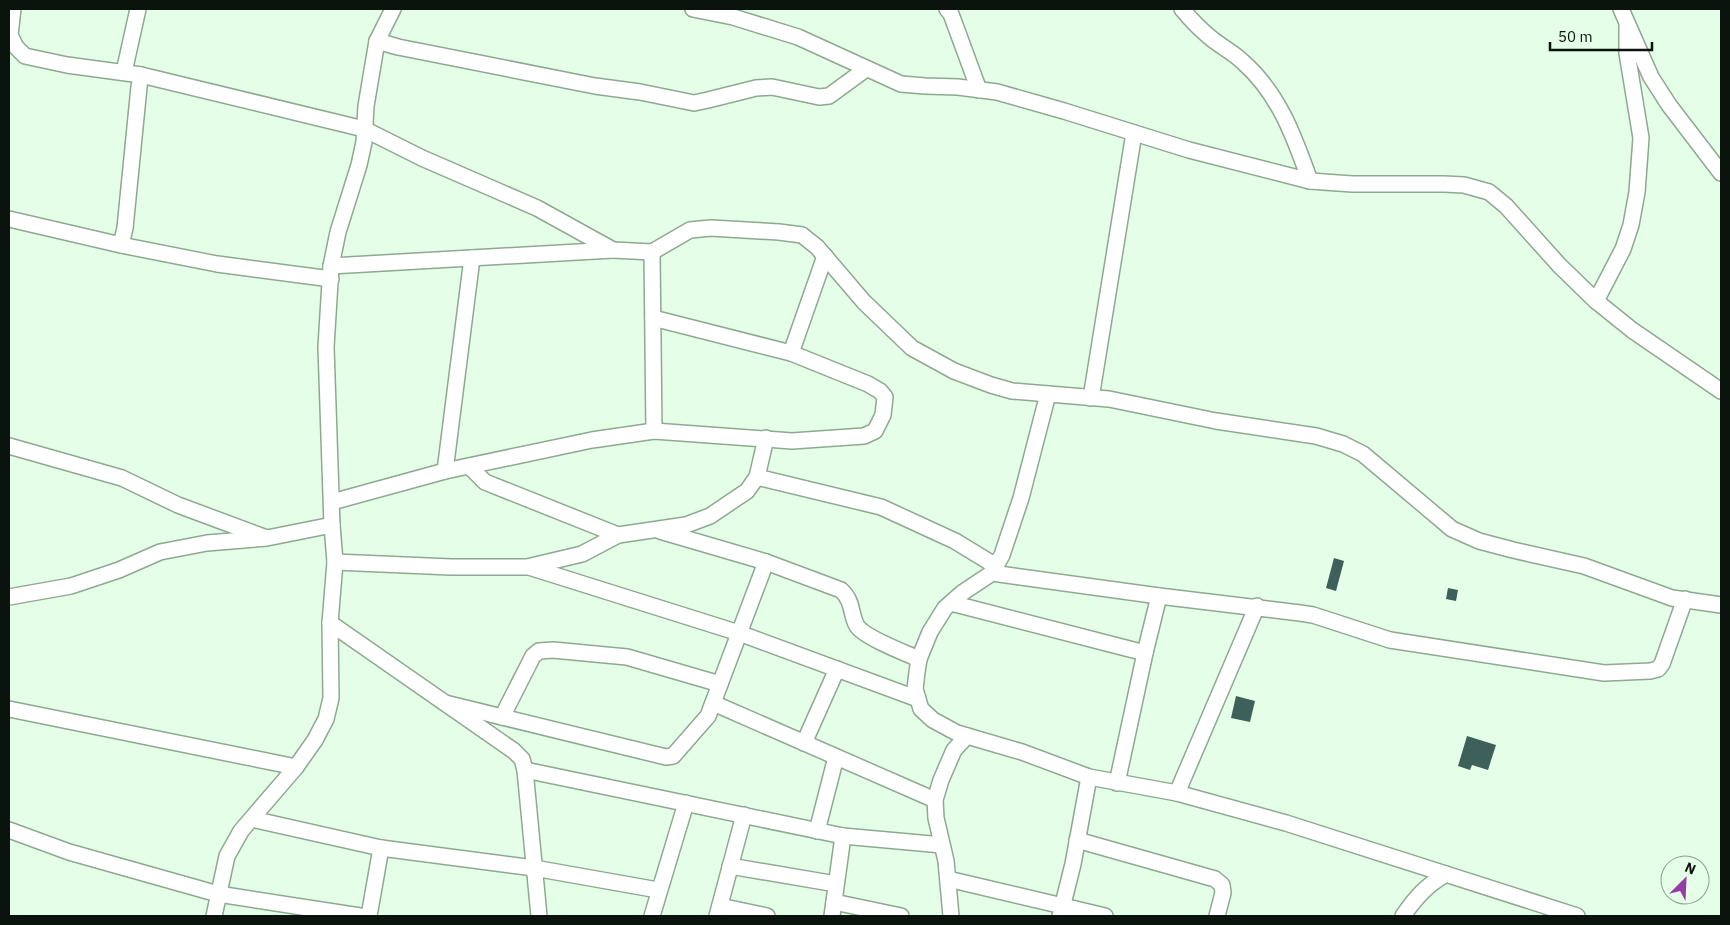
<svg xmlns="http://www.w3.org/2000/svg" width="1730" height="925" font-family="'IBM Plex Sans',sans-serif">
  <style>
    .building { fill: #3d605b }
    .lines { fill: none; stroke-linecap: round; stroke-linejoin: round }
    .street-casing { stroke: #8fa892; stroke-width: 18 }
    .street { stroke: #fff; stroke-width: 15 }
  </style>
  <rect width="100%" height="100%" fill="#e4fee7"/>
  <g class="building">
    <path d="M1334 558 1344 561 1336 591 1326 588Z"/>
    <path d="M1448 588 1458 590 1456 601 1446 599Z"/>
    <path d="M1236 696 1255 701 1250 722 1231 718Z"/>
    <path d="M1467 736 1496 745 1488 770 1472 765 1470 770 1458 766Z"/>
  </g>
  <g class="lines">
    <defs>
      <g id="street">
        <path d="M13 9 10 35 16 47 25 56 67 65 141 75 364 129 422 158 537 208 613 250 652 252 690 230 711 228 779 232 802 235 817 247 864 302 912 348 954 371 991 385 1012 391 1109 399 1216 421 1316 436 1343 444 1363 454 1452 529 1479 541 1513 550 1584 566 1672 598 1721 605"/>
        <path d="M693 9 733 17 798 37 901 84 925 86 958 87 997 92 1064 111 1189 150 1310 181 1352 184H1444L1464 185 1489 192 1506 206 1559 265 1596 301 1632 330 1721 391"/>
        <path d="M947 9 951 14 979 90"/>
        <path d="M1182 9C1191 20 1201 30 1212 39 1222 47 1234 53 1243 62 1279 94 1294 136 1310 181"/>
        <path d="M1621 9 1651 77 1669 105 1721 173"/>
        <path d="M377 41 398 47 595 86 640 92 694 103 708 100 756 88 772 87 819 97 829 96 866 69"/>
        <path d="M124 72 138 9"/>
        <path d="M141 75 139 87 125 228 121 245 217 264 331 279"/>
        <path d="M9 219 121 245"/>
        <path d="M652 252 654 431"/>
        <path d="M331 266 613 250"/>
        <path d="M1596 301 1623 249 1631 225 1637 192 1641 138 1627 53V24"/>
        <path d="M791 353 825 256"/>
        <path d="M1048 394 1021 498 1002 555 992 573 962 593 945 608 930 632 919 659 917 672 915 689 921 709 933 720 957 733 1022 752 1089 777 1177 793 1286 823 1577 916"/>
        <path d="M1091 398 1134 133"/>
        <path d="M9 446 122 478 178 505 264 537"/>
        <path d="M469 466 485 482 618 535"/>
        <path d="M445 471 472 258"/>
        <path d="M757 477 881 507 955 541 996 566"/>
        <path d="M332 502 445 471 592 440 654 431 792 441 864 436 875 431 883 415 885 397 880 391 868 384 791 353 653 318"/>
        <path d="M660 531 766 562 841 590C854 602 850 614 857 626 864 637 905 653 919 659"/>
        <path d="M335 562 451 567H527L582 554 618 535 686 525 710 516 747 491 757 477 766 438"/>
        <path d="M529 567 739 633 918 699"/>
        <path d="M992 573 1159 596 1300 613 1313 615 1390 640 1604 673 1650 671 1658 669 1662 664 1685 599"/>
        <path d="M9 597 71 586 119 570 160 552 207 543 267 538 332 525"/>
        <path d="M951 603 1145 653"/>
        <path d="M330 623 514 751 522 759 525 770 539 916"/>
        <path d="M445 703 666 757 673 756 708 716 766 562"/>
        <path d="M713 703 935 800"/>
        <path d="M9 709 296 767"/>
        <path d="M502 717 533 656 539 651 553 650 627 657 720 684"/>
        <path d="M804 743 837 669"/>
        <path d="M525 770 843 836 942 845"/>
        <path d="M1117 783 1145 653 1159 596"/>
        <path d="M1177 793 1257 606"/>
        <path d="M252 819 381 848 534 868 658 890"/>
        <path d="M9 830 69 852 218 894 360 916"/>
        <path d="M817 831 836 757"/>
        <path d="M1077 840 1215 879 1222 885 1223 893 1217 916"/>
        <path d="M730 866 836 884"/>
        <path d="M948 879 1105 916"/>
        <path d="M834 902 901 916"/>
        <path d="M720 906 767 916"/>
        <path d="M214 916 227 856 241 831 296 767 315 740 326 719 331 698 330 623 335 562 332 525 326 347 331 266 338 232 359 165 364 142 366 106 377 41 393 9"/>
        <path d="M369 916 381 848"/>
        <path d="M652 916 686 803"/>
        <path d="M717 916 744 815"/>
        <path d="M832 916 843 836"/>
        <path d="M951 916 946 861 936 818 935 800 941 780 954 750 967 736"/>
        <path d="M1060 916 1073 864 1089 777"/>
        <path d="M1403 916C1415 898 1427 885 1446 874"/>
      </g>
    </defs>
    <use href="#street" class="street-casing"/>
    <use href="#street" class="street"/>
  </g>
  <rect width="1730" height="925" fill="none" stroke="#0a130c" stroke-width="20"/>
  <g transform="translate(1685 880) rotate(24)"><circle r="24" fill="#e4fee7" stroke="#8da08f"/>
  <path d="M0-4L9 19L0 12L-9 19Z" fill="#963ca7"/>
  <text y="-8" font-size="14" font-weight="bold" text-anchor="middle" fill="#0a130c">N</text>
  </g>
  <path d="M1550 42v8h102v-8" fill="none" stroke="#0a130c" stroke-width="2.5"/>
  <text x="1558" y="42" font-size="15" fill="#0a130c" stroke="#e4fee7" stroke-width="4" paint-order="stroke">50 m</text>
</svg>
